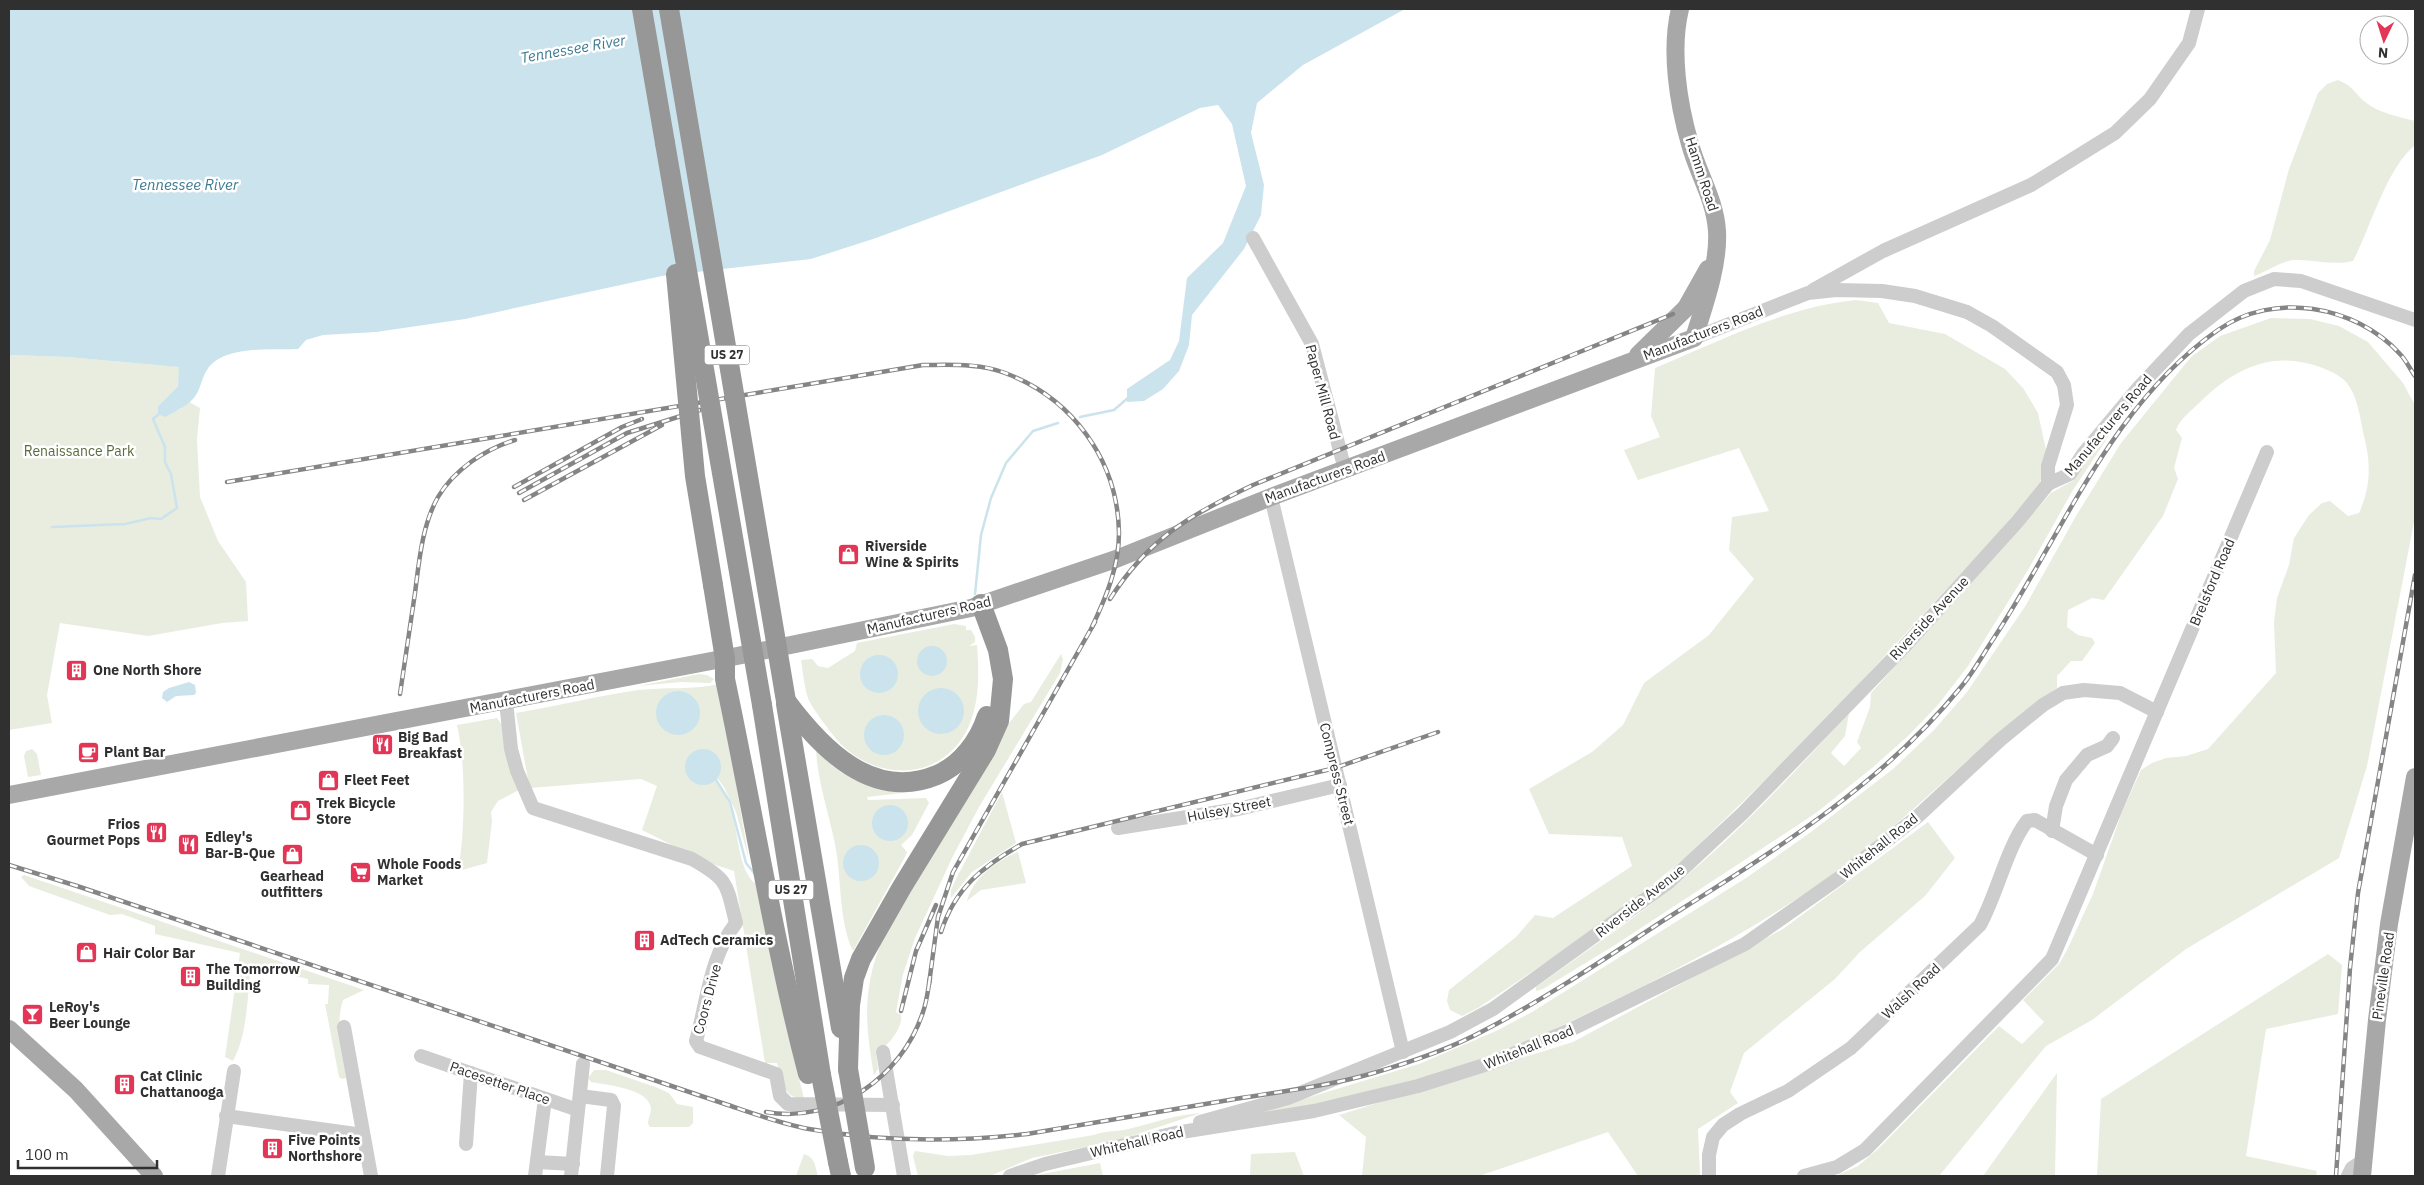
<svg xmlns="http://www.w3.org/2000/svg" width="2424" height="1185" font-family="'IBM Plex Sans',sans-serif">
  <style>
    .green { fill: #e8eddf }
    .water { fill: #cbe3ec }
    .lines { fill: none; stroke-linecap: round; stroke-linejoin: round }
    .stream { stroke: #cbe3ec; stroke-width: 2.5 }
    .minor { stroke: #cdcdcd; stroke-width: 14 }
    .major { stroke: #a8a8a8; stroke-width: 18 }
    .highway { stroke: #979797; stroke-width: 20 }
    .rail-casing { stroke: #858585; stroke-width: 4.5 }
    .rail { stroke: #fff; stroke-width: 2.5; stroke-dasharray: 8; stroke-linecap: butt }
    .highway-bridge { stroke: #979797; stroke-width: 20 }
    .labels { text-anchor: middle; stroke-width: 5; stroke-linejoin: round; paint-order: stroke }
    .shield { fill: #fff; stroke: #6e6e6e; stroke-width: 1 }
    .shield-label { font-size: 12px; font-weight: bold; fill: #303030 }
    .street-label { font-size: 14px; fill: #303030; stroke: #fff }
    .park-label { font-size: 14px; fill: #596c3e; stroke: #fff }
    .poi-label { font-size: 14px; font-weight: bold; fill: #303030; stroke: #fff; text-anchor: start }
    .water-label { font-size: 15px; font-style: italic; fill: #3e7b92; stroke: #fff }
  </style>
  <rect width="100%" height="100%" fill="#fff"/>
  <g class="green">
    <path d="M2338 80C2354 86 2355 95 2368 104 2380 113 2400 117 2415 121V145C2386 169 2371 227 2353 261 2333 266 2314 259 2294 260 2281 261 2267 272 2254 276V271L2270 240 2289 169 2318 93 2327 84Z"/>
    <path d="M1856 300 1878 303 1889 323 1945 334 2005 369 2023 388 2038 413 2046 450 2040 484 1994 538 1856 687 1796 750 1684 859 1638 896 1567 948 1478 1008 1462 1016 1450 1010 1447 1001 1449 990 1516 937 1535 915 1553 918 1632 866 1622 837 1549 834 1529 789 1592 752 1623 725 1644 683 1709 635 1754 579 1729 550 1732 517 1769 511 1739 448 1638 480 1624 450 1660 437 1651 416 1655 368C1720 341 1785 307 1856 300Z"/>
    <path d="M2271 318 2310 319 2339 326 2368 342 2403 383 2415 405V517L2367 766 2339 858 2186 949 2092 1020 2046 1046 1939 1176H1836L1858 1166 1878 1149 1999 1026 2022 1044 2044 1022 2023 1000 2059 964 2067 950 2093 894 2122 812 2141 770 2152 763 2166 758 2186 756 2208 749 2276 673 2274 622 2277 598 2289 565 2294 538 2309 515 2322 503 2330 501 2348 516 2359 513C2371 487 2371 463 2364 436 2360 418 2358 396 2346 382 2340 375 2328 370 2320 367 2271 349 2232 370 2198 404 2189 413 2180 419 2176 430L2182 438 2174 468 2178 479 2163 516 2104 600 2092 598 2068 610 2067 627 2078 635 2092 638 2095 643 2082 661H2071L2057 676V688C1976 745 1910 820 1829 877 1756 928 1676 971 1596 1009 1556 1029 1516 1048 1473 1063 1438 1076 1402 1084 1366 1092 1330 1101 1295 1110 1258 1113L1419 1064 1496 1031 1532 1012 1746 878 1811 832 1893 769 1934 730 1967 692 2026 605 2076 516 2121 443 2191 357 2220 336Z"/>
    <path d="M9 355 67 357 181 367 178 386 158 406V414L179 410 189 402 200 408 197 439 200 497 218 541 246 582 248 621 222 623 148 636 60 623 47 695 52 723 9 730Z"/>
    <path d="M2120 419 2073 490 2028 570 1968 666 1937 706 1909 735 1872 768 1816 813 1615 945 1543 989 1536 991V987C1592 947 1649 909 1700 864 1753 817 1801 765 1849 713L1845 736 1831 753 1844 766 1861 748 1857 742 1870 707 1871 693 2051 493 2074 480 2086 460Z"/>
    <path d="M954 624 966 626V630H971L975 637V642L969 646 977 645C979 674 980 701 968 728 940 786 868 781 833 735 827 727 810 705 808 698 804 686 803 672 801 660L812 659 818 666 828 668 855 651 857 643Z"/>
    <path d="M1061 654 1063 659 1060 673 979 807 952 858 915 938 903 974 896 1012 901 1015C903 1029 887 1046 876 1054L878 1069 874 1075C865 1024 862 988 883 938L1003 731 1024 704 1031 702Z"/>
    <path d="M699 674 707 675 714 679 710 683 681 682 638 686Z"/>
    <path d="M719 684 749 860 736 812 724 787 718 779 715 781C721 788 727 796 730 804 738 825 737 871 756 884L771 962 804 1099C783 1099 781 1078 777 1063H765L734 871 706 862 642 830 657 786 641 779 530 788 528 779 516 713C557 706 597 696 638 690 663 687 696 690 719 684Z"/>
    <path d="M497 718 502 725 519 790 498 801 491 812 492 821 487 863 462 870 459 866C465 827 466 764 457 725Z"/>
    <path d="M32 749 37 754 41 775 28 777 24 756 26 751Z"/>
    <path d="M816 750C857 793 879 788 934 786L920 791 867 797 868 800 926 798 929 803 912 835 901 845 907 852 906 855 853 951C840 924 841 885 837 856 832 821 818 787 816 750Z"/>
    <path d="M1002 792 1016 843 972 872 951 898V890L957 877Z"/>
    <path d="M1928 822 1955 858 1925 896 1860 952 1835 979 1744 1053 1730 1092 1738 1103 1698 1129 1700 1176H1638L1608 1132 1479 1176H1362L1366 1137 1339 1115 1573 1042 1783 929Z"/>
    <path d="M1018 852 1026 883 981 890 967 901C973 878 996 861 1018 852Z"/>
    <path d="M24 875 364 990 343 1000C335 1026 342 1051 346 1078L342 1079 339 1077 325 1004H328L329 985 308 984V979L251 966C247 997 248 1033 233 1061L225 1057 240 953 155 934V926L122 914 110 915 29 886 21 877Z"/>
    <path d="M2328 954 2342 965 2338 1014 2266 1029 2246 1156 2317 1171 2316 1176H2097L2101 1099Z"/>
    <path d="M594 1070H606L658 1088 669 1093 677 1104 693 1107V1123L689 1127H650L648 1124C648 1119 651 1113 651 1109 650 1088 605 1085 591 1082L588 1078Z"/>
    <path d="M2057 1073 2055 1176H1983Z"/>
    <path d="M1201 1113 1119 1140 1032 1158 990 1176H918L913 1156 915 1151 948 1156 971 1155 1094 1135C1106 1130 1117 1132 1128 1129 1154 1123 1174 1115 1201 1113Z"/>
    <path d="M1295 1152 1304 1176H1250L1251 1154Z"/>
    <path d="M804 1154C815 1157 815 1166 818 1176H796Z"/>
    <path d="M1100 1163 1103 1176H1032Z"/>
  </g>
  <g class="water">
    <path d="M9 9H1405L1303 65 1257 103 1251 133 1264 185 1261 215 1244 249 1192 315 1189 345 1179 371 1163 389 1144 401 1127 402V389L1170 360 1179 341 1187 278 1223 243 1246 186 1232 124 1218 105 1200 108 1102 155 876 238 811 259 662 276 465 319 376 332 323 335 306 340 298 349C273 350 222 345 207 370 202 377 201 387 196 395 190 405 176 411 165 417L158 414V406L178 386 179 367 67 357 9 355Z"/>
    <circle cx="932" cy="661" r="15"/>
    <circle cx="879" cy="674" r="19"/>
    <path d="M189 682 195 685 196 693 194 695 176 696 167 702 162 698 163 692 169 688Z"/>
    <circle cx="941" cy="711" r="23"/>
    <circle cx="678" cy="713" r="22"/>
    <circle cx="884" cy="735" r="20"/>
    <circle cx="703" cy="767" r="18"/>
    <circle cx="890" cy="823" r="18"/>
    <circle cx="861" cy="863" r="18"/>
  </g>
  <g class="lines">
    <g class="stream">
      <path d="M1080 417 1114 410 1129 397"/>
      <path d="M52 527 125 524 151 518 161 519 177 508 171 474 165 462V447L153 419 160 413"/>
      <path d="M975 594 981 535 991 498 1006 463 1033 431 1058 423"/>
      <path d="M716 780 730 802 746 863 755 874"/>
    </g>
    <g class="minor">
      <path d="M1253 238 1312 344 1345 470"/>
      <path d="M1813 290 1883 251 2031 185 2115 133 2150 99 2189 43 2198 9"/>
      <path d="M1694 338 1808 293 1836 290 1882 291 1915 296 1967 312 1992 326 2057 372 2064 385 2067 405 2048 466V484"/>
      <path d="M2048 484 2070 474 2083 454 2139 387 2189 334 2244 291 2274 279 2301 281 2415 320"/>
      <path d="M1271 497 1403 1052"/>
      <path d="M506 701 511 749 517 771 533 808 692 859C729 880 726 883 736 923 710 956 707 1002 696 1041L700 1047 776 1074 780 1096 788 1104 893 1105"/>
      <path d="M1118 828 1238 809 1340 785"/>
      <path d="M2052 831 2056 806 2066 780 2087 755 2107 746 2113 738"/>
      <path d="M344 1027 371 1176"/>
      <path d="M883 1052 904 1176"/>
      <path d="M421 1056 578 1110"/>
      <path d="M580 1096 611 1100 614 1106 607 1176"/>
      <path d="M226 1116 363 1135"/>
      <path d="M1200 1122 1288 1098 1450 1032 1493 1009 1669 882 1743 813 1904 647 2017 522 2048 484"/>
      <path d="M466 1144 471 1073"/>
      <path d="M537 1162 573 1164"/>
      <path d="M218 1176 234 1071"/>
      <path d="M535 1176 545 1099"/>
      <path d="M571 1176 583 1064"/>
      <path d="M1010 1176 1045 1164 1175 1133 1314 1111 1418 1086 1494 1062 1568 1031 1745 944 1839 878 1917 817 2000 740 2043 705 2063 693 2084 690 2120 693 2157 712"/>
      <path d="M1709 1176V1155L1713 1137 1723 1125 1740 1114 1788 1091 1851 1048 1980 925C1998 892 2006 849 2027 821L2035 820 2097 855"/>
      <path d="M1804 1176 1837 1167 1865 1150 2052 959 2267 452"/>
      <path d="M2348 1176 2352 1168 2364 1160"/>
    </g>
    <g class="major">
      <path d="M1638 355 1686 308 1708 269"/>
      <path d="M9 795 732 657 971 608 1116 559 1271 497 1694 338C1704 306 1719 265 1717 231 1715 199 1698 174 1690 144 1678 103 1670 50 1680 9"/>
      <path d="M9 1029 76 1090 154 1176"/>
      <path d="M2362 1176 2377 1020 2389 924 2415 777"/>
    </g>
    <g class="highway">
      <path d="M642 9 665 143"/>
      <path d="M713 585 725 659V679C753 811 774 944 808 1074"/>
      <path d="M786 701C821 748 872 802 937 775 961 765 979 741 987 716"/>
      <path d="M786 704 841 1028"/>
      <path d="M762 705 821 1075"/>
      <path d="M848 1069 850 1005 854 978 861 959 902 887 986 750 999 721 1003 679 998 650 981 604"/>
      <path d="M838 1162 841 1176"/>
    </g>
    <defs>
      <g id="rail">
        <path d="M227 482 923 365C949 365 980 363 1005 373 1072 398 1118 460 1119 533 1119 567 1106 597 1092 627"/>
        <path d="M514 487 622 427 642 419"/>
        <path d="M519 493 627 433 700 410"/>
        <path d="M524 500 662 425"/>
        <path d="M1110 599C1149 538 1190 515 1253 485L1673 314"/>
        <path d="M400 694C405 661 410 627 415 593 419 562 422 525 438 497 454 470 485 449 515 440"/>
        <path d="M9 865 77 886 728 1105C755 1114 782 1124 809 1129 881 1142 955 1142 1027 1134 1098 1122 1170 1110 1241 1098 1284 1091 1328 1086 1370 1074 1408 1063 1448 1050 1483 1031 1545 999 1603 960 1661 922 1769 854 1880 787 1961 687 1972 674 1981 658 1990 644 2061 538 2110 405 2218 330 2274 291 2355 305 2400 354 2406 360 2410 369 2415 376"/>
        <path d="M941 932C955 888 983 866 1022 844L1335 768 1438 732"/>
        <path d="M929 984 938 917 953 872 1095 622"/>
        <path d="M901 1011 916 951 936 905"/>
        <path d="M766 1112C835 1124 902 1077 923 1012 927 1001 928 989 930 978"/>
        <path d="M2336 1176 2350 968 2358 893 2415 575"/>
      </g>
    </defs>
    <use href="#rail" class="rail-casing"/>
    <use href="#rail" class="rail"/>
    <g class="highway-bridge">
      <path d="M669 9 786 701"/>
      <path d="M665 143 762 705"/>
      <path d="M676 274 695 476 713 585"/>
      <path d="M848 1069 865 1168"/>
      <path d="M821 1075 838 1162"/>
    </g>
  </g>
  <defs>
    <symbol id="shop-square" viewBox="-11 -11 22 22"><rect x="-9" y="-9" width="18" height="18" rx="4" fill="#e33657" stroke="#fff"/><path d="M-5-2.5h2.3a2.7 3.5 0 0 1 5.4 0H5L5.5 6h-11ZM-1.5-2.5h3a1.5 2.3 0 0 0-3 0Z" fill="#fff"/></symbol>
    <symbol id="building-square" viewBox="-11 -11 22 22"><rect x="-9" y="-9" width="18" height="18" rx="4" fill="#e33657" stroke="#fff"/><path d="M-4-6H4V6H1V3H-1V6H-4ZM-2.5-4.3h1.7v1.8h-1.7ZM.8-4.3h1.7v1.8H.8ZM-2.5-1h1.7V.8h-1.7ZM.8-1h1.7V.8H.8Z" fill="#fff"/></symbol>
    <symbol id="restaurant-square" viewBox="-11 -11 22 22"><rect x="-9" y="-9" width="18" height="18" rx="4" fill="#e33657" stroke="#fff"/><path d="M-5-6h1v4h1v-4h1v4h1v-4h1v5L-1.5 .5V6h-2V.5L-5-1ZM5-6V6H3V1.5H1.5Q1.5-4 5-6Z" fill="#fff"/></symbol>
    <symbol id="cafe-square" viewBox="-11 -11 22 22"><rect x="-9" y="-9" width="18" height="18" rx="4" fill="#e33657" stroke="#fff"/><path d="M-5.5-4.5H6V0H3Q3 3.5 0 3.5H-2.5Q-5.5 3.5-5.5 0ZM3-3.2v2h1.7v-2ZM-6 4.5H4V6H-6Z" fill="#fff"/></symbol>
    <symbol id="supermarket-square" viewBox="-11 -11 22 22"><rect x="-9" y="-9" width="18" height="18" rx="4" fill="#e33657" stroke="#fff"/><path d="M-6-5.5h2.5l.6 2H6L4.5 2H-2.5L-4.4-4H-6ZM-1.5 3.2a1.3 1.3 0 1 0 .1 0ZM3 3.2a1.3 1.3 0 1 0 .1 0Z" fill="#fff"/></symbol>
    <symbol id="bar-square" viewBox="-11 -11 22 22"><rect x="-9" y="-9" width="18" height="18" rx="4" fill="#e33657" stroke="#fff"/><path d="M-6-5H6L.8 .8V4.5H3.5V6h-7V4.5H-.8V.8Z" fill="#fff"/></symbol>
  </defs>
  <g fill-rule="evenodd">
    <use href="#shop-square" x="836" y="542" width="25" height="25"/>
    <use href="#building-square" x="64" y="658" width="25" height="25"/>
    <use href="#restaurant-square" x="370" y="732" width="25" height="25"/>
    <use href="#cafe-square" x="76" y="740" width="25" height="25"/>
    <use href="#shop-square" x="316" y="768" width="25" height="25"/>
    <use href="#shop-square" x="288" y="798" width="25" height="25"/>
    <use href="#restaurant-square" x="144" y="820" width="25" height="25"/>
    <use href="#restaurant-square" x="176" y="832" width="25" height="25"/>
    <use href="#shop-square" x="280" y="842" width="25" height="25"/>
    <use href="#supermarket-square" x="348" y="860" width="25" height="25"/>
    <use href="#building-square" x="632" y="928" width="25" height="25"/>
    <use href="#shop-square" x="74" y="940" width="25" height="25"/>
    <use href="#building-square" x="178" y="964" width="25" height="25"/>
    <use href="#bar-square" x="20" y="1002" width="25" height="25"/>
    <use href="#building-square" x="112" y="1072" width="25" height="25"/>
    <use href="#building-square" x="260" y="1136" width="25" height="25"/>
  </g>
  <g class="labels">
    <g class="shield">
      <rect x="704.5" y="345.5" width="45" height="19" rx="4"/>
      <rect x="768.5" y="880.5" width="45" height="19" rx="4"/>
    </g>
    <g class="shield-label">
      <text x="727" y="359">US 27</text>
      <text x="791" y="894">US 27</text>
    </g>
    <g class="street-label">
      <text transform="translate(1702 174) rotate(72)" y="5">Hamm Road</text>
      <text transform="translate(1703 333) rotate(-21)" y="5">Manufacturers Road</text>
      <text transform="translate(1323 392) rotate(75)" y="5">Paper Mill Road</text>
      <text transform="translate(2108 425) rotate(-50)" y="5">Manufacturers Road</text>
      <text transform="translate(1325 477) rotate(-20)" y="5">Manufacturers Road</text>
      <text transform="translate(2212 582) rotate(-67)" y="5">Brelsford Road</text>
      <text transform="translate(929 615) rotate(-13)" y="5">Manufacturers Road</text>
      <text transform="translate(1929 618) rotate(-47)" y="5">Riverside Avenue</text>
      <text transform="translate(532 696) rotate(-11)" y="5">Manufacturers Road</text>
      <text transform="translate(1337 774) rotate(76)" y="5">Compress Street</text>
      <text transform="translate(1229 809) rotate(-11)" y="5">Hulsey Street</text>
      <text transform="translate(1879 846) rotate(-39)" y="5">Whitehall Road</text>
      <text transform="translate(1640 901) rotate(-38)" y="5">Riverside Avenue</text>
      <text transform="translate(2383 976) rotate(-82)" y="5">Pineville Road</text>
      <text transform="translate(1911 991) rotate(-43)" y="5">Walsh Road</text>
      <text transform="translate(707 999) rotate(-75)" y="5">Coors Drive</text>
      <text transform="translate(1529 1047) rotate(-22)" y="5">Whitehall Road</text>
      <text transform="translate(500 1083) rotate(19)" y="5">Pacesetter Place</text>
      <text transform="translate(1137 1142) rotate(-13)" y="5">Whitehall Road</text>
    </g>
    <g class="park-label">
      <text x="79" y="456">Renaissance Park</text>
    </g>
    <g class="poi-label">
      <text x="865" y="551">Riverside<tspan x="865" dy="16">Wine &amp; Spirits</tspan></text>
      <text x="93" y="675">One North Shore</text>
      <text x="398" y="742">Big Bad<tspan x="398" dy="16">Breakfast</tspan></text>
      <text x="104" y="757">Plant Bar</text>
      <text x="344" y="785">Fleet Feet</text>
      <text x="316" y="808">Trek Bicycle<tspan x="316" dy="16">Store</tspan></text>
      <text x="140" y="829" text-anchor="end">Frios<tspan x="140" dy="16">Gourmet Pops</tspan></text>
      <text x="205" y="842">Edley's<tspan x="205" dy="16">Bar-B-Que</tspan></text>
      <text x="377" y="869">Whole Foods<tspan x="377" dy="16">Market</tspan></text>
      <text x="292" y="881" text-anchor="middle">Gearhead<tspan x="292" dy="16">outfitters</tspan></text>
      <text x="660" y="945">AdTech Ceramics</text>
      <text x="103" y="958">Hair Color Bar</text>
      <text x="206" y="974">The Tomorrow<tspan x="206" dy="16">Building</tspan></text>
      <text x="49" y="1012">LeRoy's<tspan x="49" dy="16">Beer Lounge</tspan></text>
      <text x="140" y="1081">Cat Clinic<tspan x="140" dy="16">Chattanooga</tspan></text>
      <text x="288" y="1145">Five Points<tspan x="288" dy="16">Northshore</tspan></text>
    </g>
    <g class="water-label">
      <text transform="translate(573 49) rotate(-10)" y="5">Tennessee River</text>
      <text x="185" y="190">Tennessee River</text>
    </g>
  </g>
  <rect width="2424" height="1185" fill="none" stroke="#303030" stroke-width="20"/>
  <g transform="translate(2384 40) rotate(184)"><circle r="24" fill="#ffffff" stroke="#acacac"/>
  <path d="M0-4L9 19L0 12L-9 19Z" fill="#e33657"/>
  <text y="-8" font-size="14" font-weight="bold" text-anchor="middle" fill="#303030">N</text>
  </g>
  <path d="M18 1160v8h139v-8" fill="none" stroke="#303030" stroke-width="2.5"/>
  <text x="25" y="1160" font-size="15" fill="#303030" stroke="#ffffff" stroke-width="4" paint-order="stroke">100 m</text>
</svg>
